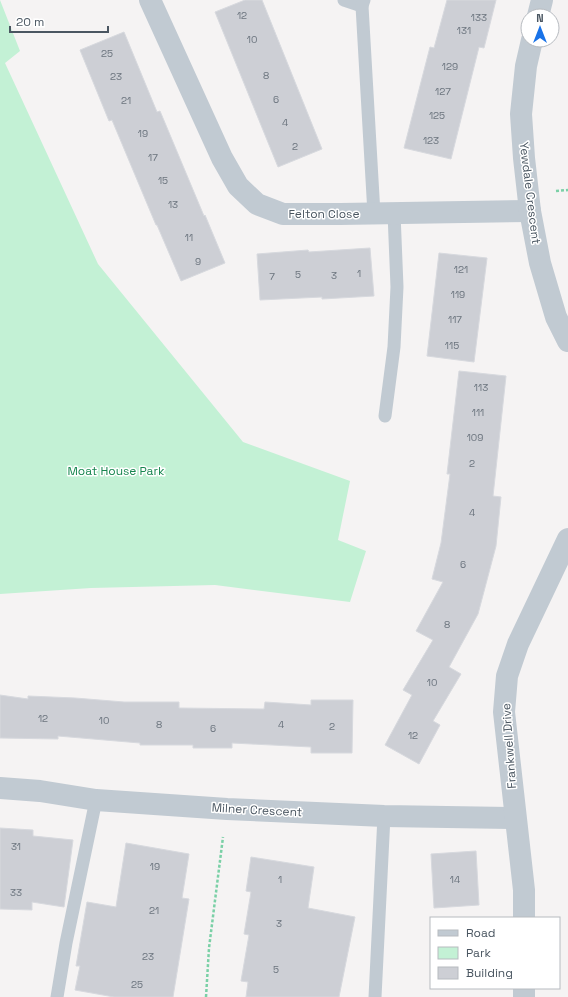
<svg xmlns="http://www.w3.org/2000/svg" width="568" height="997" font-family="'Space Grotesk',sans-serif">
  <style>
    .green { fill: #c3f1d5 }
    .building { fill: #cdcfd5; stroke: #d7d9de }
    .lines { fill: none; stroke-linecap: round; stroke-linejoin: round }
    .path { stroke: #7ad0a6; stroke-width: 2.5; stroke-dasharray: 3 2; stroke-linecap: butt }
    .lane { stroke: #c1cad2; stroke-width: 13 }
    .street { stroke: #c1cad2; stroke-width: 22 }
    .labels { text-anchor: middle; stroke-width: 3; stroke-linejoin: round; paint-order: stroke }
    .number-label { font-size: 10px; fill: #6b747e }
    .street-label { font-size: 12px; fill: #4a5661; stroke: #fff }
    .park-label { font-size: 12px; fill: #17864f; stroke: #fff }
  </style>
  <rect width="100%" height="100%" fill="#f5f3f3"/>
  <path class="green" d="M0 0 20 51 5 63 98 264 243 442 350 481 338 540 366 551 350 602 215 585 91 588 0 594Z"/>
  <g class="building">
    <path d="M245 0H262L322 149 278 167 215 12Z"/>
    <path d="M447 0H496L484 48 479 47 451 159 404 148 430 47 434 48Z"/>
    <path d="M124 32 157 112 160 111 204 216 205 215 225 263 181 281 157 225H156L112 120 109 121 80 50Z"/>
    <path d="M370 248 374 296 322 299V297L260 300 257 254 308 250 309 252Z"/>
    <path d="M439 253 487 258 474 362 427 356Z"/>
    <path d="M459 371 506 376 493 496 501 497 496 546 478 614 449 667 461 674 433 721 440 725 419 764 385 745 412 695 403 690 433 640 416 631 443 582 432 579 441 543 450 474H447Z"/>
    <path d="M0 695 28 699V696L75 698 124 702H179V708L264 709 265 702 311 705V700H353L352 753H311V747L232 743V748H193V745H140V743L58 736V739L0 738Z"/>
    <path d="M0 828 33 830V836L73 840 64 907 32 902V910L0 909Z"/>
    <path d="M126 843 189 854 182 898 189 899 173 997H114L75 990 80 966H76L87 902 116 907Z"/>
    <path d="M476 851 479 905 434 908 431 854Z"/>
    <path d="M251 857 314 867 308 908 355 917 339 997H246L248 982 241 981 249 935 244 934 251 892 246 891Z"/>
  </g>
  <g class="lines">
    <g class="path">
      <path d="M556 191 568 190"/>
      <path d="M206 997 209 948 223 837"/>
    </g>
    <g class="lane">
      <path d="M344 0 362 6"/>
      <path d="M364 0 362 6 374 214"/>
      <path d="M385 416 394 347 397 287 394 213"/>
      <path d="M57 997 66 943 96 800"/>
      <path d="M375 997 384 816"/>
    </g>
    <g class="street">
      <path d="M150 0 222 158 238 186 257 204 283 214H340L530 211"/>
      <path d="M538 16 542 0"/>
      <path d="M532 40 526 66 521 114 524 158 530 211 540 263 556 317 568 341"/>
      <path d="M0 788 40 791 96 800 227 809 384 816 515 818"/>
      <path d="M524 918V890L504 712 507 676 518 644 568 539"/>
      <path d="M524 997V988"/>
    </g>
  </g>
  <g class="labels">
    <g class="number-label">
      <text x="242" y="19">12</text>
      <text x="479" y="21">133</text>
      <text x="464" y="34">131</text>
      <text x="252" y="43">10</text>
      <text x="107" y="57">25</text>
      <text x="450" y="70">129</text>
      <text x="266" y="79">8</text>
      <text x="116" y="80">23</text>
      <text x="443" y="95">127</text>
      <text x="276" y="103">6</text>
      <text x="126" y="104">21</text>
      <text x="437" y="119">125</text>
      <text x="285" y="126">4</text>
      <text x="143" y="137">19</text>
      <text x="431" y="144">123</text>
      <text x="295" y="150">2</text>
      <text x="153" y="161">17</text>
      <text x="163" y="184">15</text>
      <text x="173" y="208">13</text>
      <text x="189" y="241">11</text>
      <text x="198" y="265">9</text>
      <text x="461" y="273">121</text>
      <text x="359" y="277">1</text>
      <text x="298" y="278">5</text>
      <text x="334" y="279">3</text>
      <text x="272" y="280">7</text>
      <text x="458" y="298">119</text>
      <text x="455" y="323">117</text>
      <text x="452" y="349">115</text>
      <text x="481" y="391">113</text>
      <text x="478" y="416">111</text>
      <text x="475" y="441">109</text>
      <text x="472" y="467">2</text>
      <text x="472" y="516">4</text>
      <text x="463" y="568">6</text>
      <text x="447" y="628">8</text>
      <text x="432" y="686">10</text>
      <text x="43" y="722">12</text>
      <text x="104" y="724">10</text>
      <text x="159" y="728">8</text>
      <text x="281" y="728">4</text>
      <text x="332" y="730">2</text>
      <text x="213" y="732">6</text>
      <text x="413" y="739">12</text>
      <text x="16" y="850">31</text>
      <text x="155" y="870">19</text>
      <text x="280" y="883">1</text>
      <text x="455" y="883">14</text>
      <text x="16" y="896">33</text>
      <text x="154" y="914">21</text>
      <text x="279" y="927">3</text>
      <text x="148" y="960">23</text>
      <text x="276" y="973">5</text>
      <text x="137" y="988">25</text>
    </g>
    <g class="street-label">
      <text transform="translate(530 193) rotate(83)" y="4">Yewdale Crescent</text>
      <text x="324" y="218">Felton Close</text>
      <text transform="translate(509 746) rotate(-94)" y="4">Frankwell Drive</text>
      <text transform="translate(257 810) rotate(3)" y="4">Milner Crescent</text>
    </g>
    <g class="park-label">
      <text x="116" y="475">Moat House Park</text>
    </g>
  </g>
  <rect x="430" y="917" width="130" height="72" fill="#ffffff" stroke="#b7bbc0"/>
  <rect x="438" y="930" width="20" height="6" fill="#c1cad2" stroke="#b7bbc0"/>
  <text x="466" y="937" font-size="12" fill="#4a5661">Road</text>
  <rect x="438" y="947" width="20" height="12" fill="#c3f1d5" stroke="#b7bbc0"/>
  <text x="466" y="957" font-size="12" fill="#4a5661">Park</text>
  <rect x="438" y="967" width="20" height="12" fill="#cdcfd5" stroke="#b7bbc0"/>
  <text x="466" y="977" font-size="12" fill="#4a5661">Building</text>
  <g transform="translate(540 28)"><circle r="19" fill="#ffffff" stroke="#b7bbc0"/>
  <path d="M0-3L7 15L0 10L-7 15Z" fill="#1a73e8"/>
  <text y="-6" font-size="11" font-weight="bold" text-anchor="middle" fill="#4a5661">N</text>
  </g>
  <path d="M10 26v6h98v-6" fill="none" stroke="#4a5661" stroke-width="2"/>
  <text x="16" y="26" font-size="12" fill="#4a5661" stroke="#ffffff" stroke-width="3" paint-order="stroke">20 m</text>
</svg>
